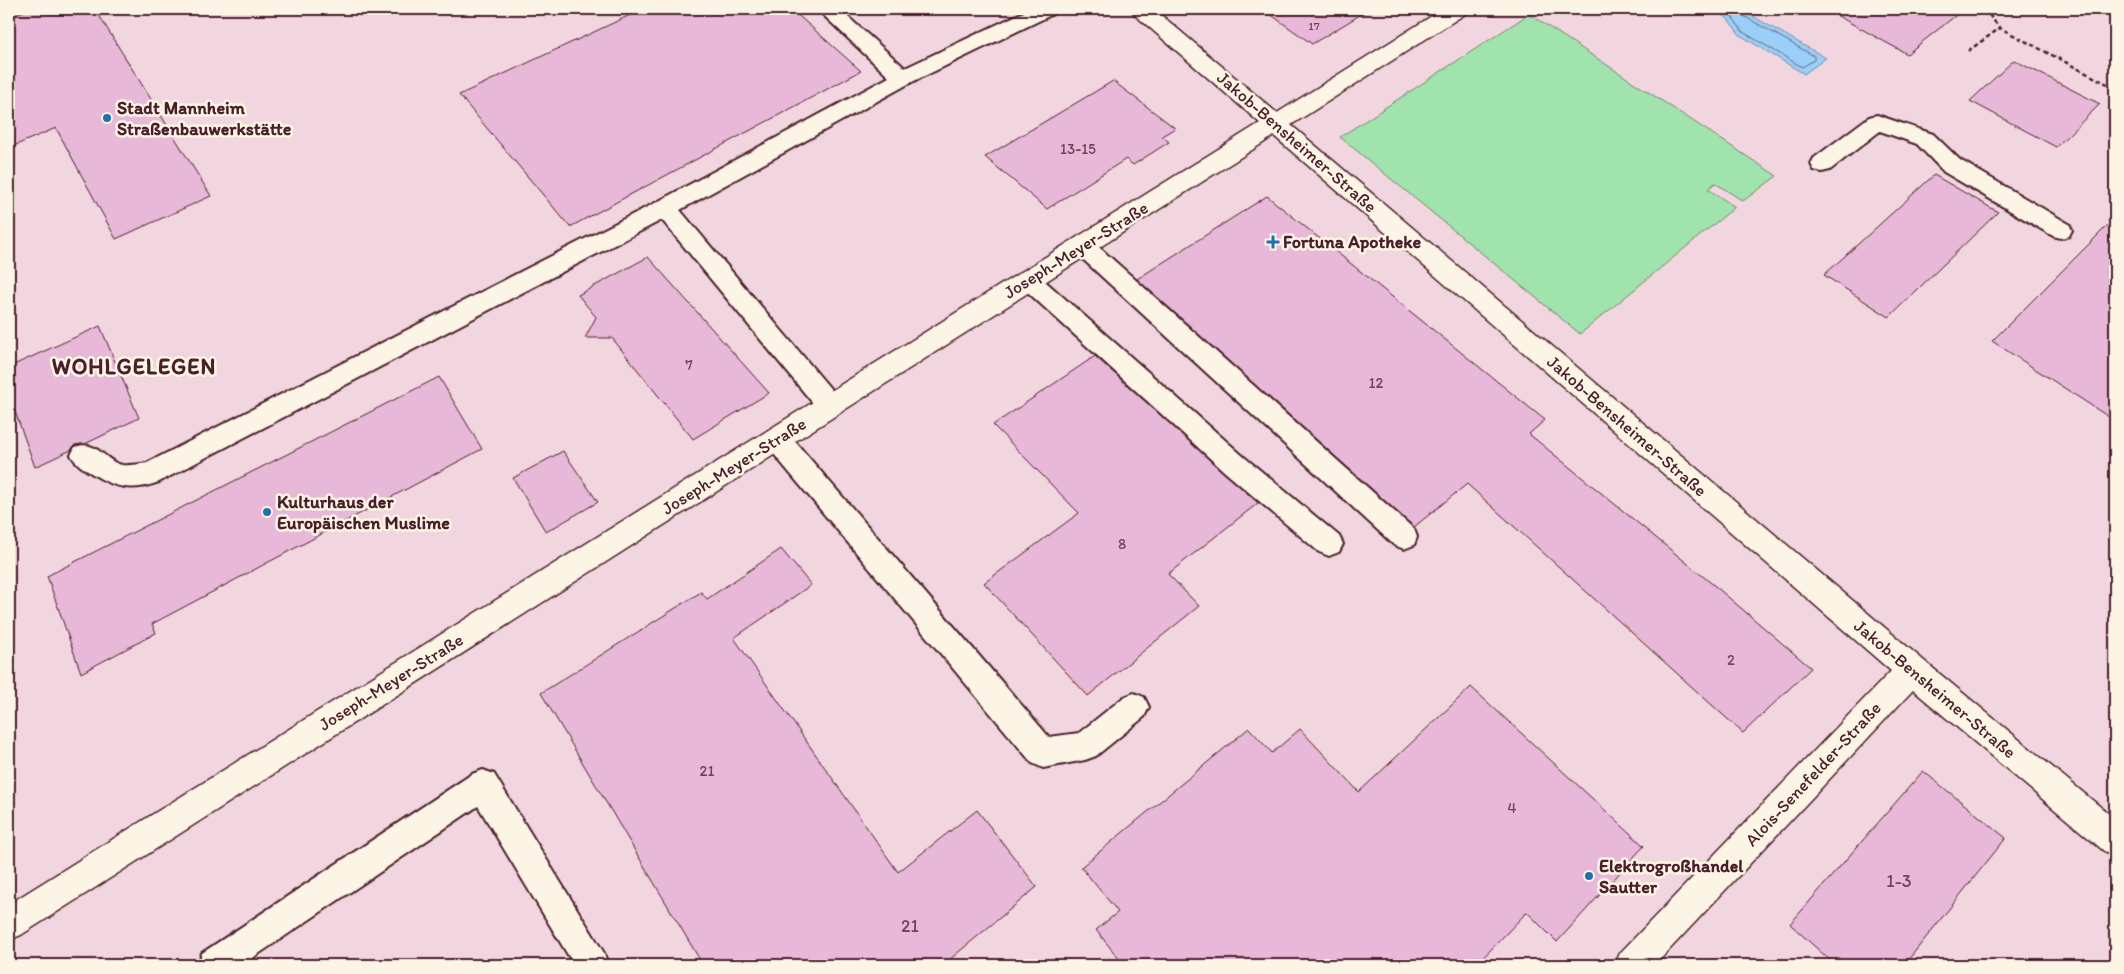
<svg xmlns="http://www.w3.org/2000/svg" width="2124" height="974" font-family="Itim,sans-serif">
  <style>
    .built { fill: #f2d6df }
    .green { fill: #a1e3ad; stroke: #76816c }
    .water { fill: #99cff8; stroke: #7989a6 }
    .lines { fill: none; stroke-linecap: round; stroke-linejoin: round }
    .shore { stroke: #6a657d; stroke-width: 1 }
    .building { fill: #e8b8d9; stroke: #4a1f2b }
    .service-casing { stroke: #4a1f2b; stroke-width: 4 }
    .minor-casing { stroke: #4a1f2b; stroke-width: 3 }
    .path { stroke: #4a1f2b; stroke-width: 2.5; stroke-dasharray: 4.5 3; stroke-linecap: butt }
    .service { fill: #fcf5e5; fill-rule: evenodd }
    .minor { fill: #fcf5e5; fill-rule: evenodd }
    .poi-dot { fill: #1f6fb2; stroke: #fcf5e5; stroke-width: 2 }
    .labels { text-anchor: middle; stroke-width: 5; stroke-linejoin: round; paint-order: stroke }
    .far-number-label { font-size: 12px; fill: #724556 }
    .number-label { font-size: 15px; fill: #724556 }
    .poi-label { font-size: 18px; font-weight: bold; fill: #4a1f2b; stroke: #fcf5e5; text-anchor: start }
    .street-label { font-size: 18px; fill: #4a1f2b; stroke: #fcf5e5 }
    .near-number-label { font-size: 18px; fill: #724556 }
    .district-label { font-size: 22px; font-weight: bold; letter-spacing: 1px; fill: #4a1f2b; stroke: #fcf5e5 }
  </style>
  <rect width="100%" height="100%" fill="#f6e3e1"/>
  <filter id="ink" filterUnits="userSpaceOnUse"><feTurbulence type="fractalNoise" baseFrequency=".02" numOctaves="2"/><feDisplacementMap in="SourceGraphic" scale="10" xChannelSelector="R" yChannelSelector="G"/><feConvolveMatrix kernelMatrix="1 2 1 2 8 2 1 2 1" color-interpolation-filters="sRGB"/></filter>
  <g filter="url(#ink)">
    <rect class="built" x="9" y="9" width="2106" height="956"/>
    <path class="green" d="M1529 14 1777 176 1743 201 1715 183 1708 189 1735 207 1580 334 1340 137Z"/>
    <path class="water" d="M1715 9H1740L1826 58 1804 74 1740 35 1728 19Z"/>
    <g class="lines">
      <path class="shore" d="M1723 9 1731 15 1743 32 1802 67 1814 60V56L1742 15 1739 9"/>
    </g>
    <g class="building">
      <path d="M29 9H95L211 196 116 239 56 128 9 148V17Z"/>
      <path d="M643 9H791L861 71 570 227 459 95Z"/>
      <path d="M1263 9H1370L1312 44Z"/>
      <path d="M1825 9H1964L1907 54Z"/>
      <path d="M2014 60 2100 104 2056 147 1970 101Z"/>
      <path d="M1113 81 1175 128 1162 136 1169 142 1133 165 1126 159 1047 209 985 157Z"/>
      <path d="M1934 175 1998 212 1889 317 1824 275Z"/>
      <path d="M1267 196 1545 420 1529 434 1721 591 1811 668 1743 733 1467 484 1414 527 1137 279Z"/>
      <path d="M2115 218V421L1992 341Z"/>
      <path d="M648 257 769 393 693 439 612 338H585L596 317 578 295Z"/>
      <path d="M100 326 139 418 85 444 75 445 71 450 35 467 9 395V367Z"/>
      <path d="M1095 356 1258 503 1168 574 1199 606 1088 696 984 583 1079 513 993 425Z"/>
      <path d="M439 377 482 449 152 624 156 633 81 673 47 576Z"/>
      <path d="M563 451 598 502 546 532 513 478Z"/>
      <path d="M781 549 811 585 734 638 898 872 977 810 1037 887 943 965H703L541 693 701 592 707 599Z"/>
      <path d="M1471 687 1644 846 1557 942 1527 912 1476 965H1124L1096 930 1118 912 1081 867 1249 728 1272 753 1300 729 1359 792Z"/>
      <path d="M1923 771 2006 838 1904 965H1835L1790 924Z"/>
    </g>
    <g class="lines">
      <defs>
        <g id="service">
          <path d="M817 9H839L905 68 1030 9H1056L1053 14 910 83 680 210 839 399 843 406 839 413 830 416 821 413 662 220 159 482C131 492 115 488 91 473 83 468 76 464 71 455L75 447C97 439 104 461 122 465 129 466 139 464 147 463L657 202 889 77Z"/>
          <path d="M1877 115 1933 134 1960 160 2069 224 2072 230 2069 236 2061 238 2053 236 1944 172 1917 144 1880 131 1830 170 1822 172 1814 170 1811 164 1814 158 1869 117Z"/>
          <path d="M1083 237 1091 240 1414 529 1417 537 1414 545 1404 549 1394 545 1075 252 1071 246 1075 240Z"/>
          <path d="M1029 271 1037 274 1243 456 1339 536 1343 544 1339 552 1329 556 1319 552 1225 472 1021 286 1017 280 1021 274Z"/>
          <path d="M777 428 786 431 1049 737 1079 733 1124 697 1134 693 1144 697 1149 707 1144 717 1096 756 1085 760 1043 768 1032 763 768 447 764 439 768 431Z"/>
          <path d="M483 770 494 774 604 953 608 965H574L478 806 242 965H198L202 953 472 774Z"/>
        </g>
        <path id="minor" d="M1131 9H1154L1277 113 1443 9H1468L1465 14 1291 125 1923 660 2115 819V856L2104 851 1913 690 1655 965H1615L1620 953 1891 671 1274 136 21 935 9 940V904L1260 123 1134 14Z"/>
      </defs>
      <use href="#service" class="service-casing"/>
      <use href="#minor" class="minor-casing"/>
      <g class="path">
        <path d="M1984 9 2000 28 2115 88"/>
        <path d="M1968 51 2000 28"/>
      </g>
      <use href="#service" class="service"/>
      <use href="#minor" class="minor"/>
    </g>
  </g>
  <g class="poi-dot">
    <circle cx="107" cy="118" r="5"/>
    <path d="M1270.5 234.5h5v5h5v5h-5v5h-5v-5h-5v-5h5z"/>
    <circle cx="267" cy="512" r="5"/>
    <circle cx="1589" cy="876" r="5"/>
  </g>
  <g class="labels">
    <g class="far-number-label">
      <text x="1314" y="30">17</text>
    </g>
    <g class="number-label">
      <text x="1078" y="154">13-15</text>
      <text x="689" y="370">7</text>
      <text x="1376" y="388">12</text>
      <text x="1122" y="549">8</text>
      <text x="1731" y="665">2</text>
      <text x="707" y="776">21</text>
      <text x="1512" y="813">4</text>
    </g>
    <g class="poi-label">
      <text x="117" y="114">Stadt Mannheim<tspan x="117" dy="21">Straßenbauwerkstätte</tspan></text>
      <text x="1283" y="248">Fortuna Apotheke</text>
      <text x="277" y="508">Kulturhaus der<tspan x="277" dy="21">Europäischen Muslime</tspan></text>
      <text x="1599" y="872">Elektrogroßhandel<tspan x="1599" dy="21">Sautter</tspan></text>
    </g>
    <g class="street-label">
      <text transform="translate(1297 142) rotate(41)" y="6">Jakob-Bensheimer-Straße</text>
      <text transform="translate(1076 250) rotate(-32)" y="6">Joseph-Meyer-Straße</text>
      <text transform="translate(1627 426) rotate(41)" y="6">Jakob-Bensheimer-Straße</text>
      <text transform="translate(734 466) rotate(-32)" y="6">Joseph-Meyer-Straße</text>
      <text transform="translate(391 682) rotate(-32)" y="6">Joseph-Meyer-Straße</text>
      <text transform="translate(1935 689) rotate(40)" y="6">Jakob-Bensheimer-Straße</text>
      <text transform="translate(1813 774) rotate(-47)" y="6">Alois-Senefelder-Straße</text>
    </g>
    <g class="near-number-label">
      <text x="1899" y="887">1-3</text>
      <text x="910" y="932">21</text>
    </g>
    <g class="district-label">
      <text x="134" y="374">WOHLGELEGEN</text>
    </g>
  </g>
  <rect width="2124" height="974" fill="none" stroke="#fcf5e5" stroke-width="30"/>
  <rect x="15" y="15" width="2094" height="944" fill="none" stroke="#4a1f2b" stroke-width="2" filter="url(#ink)"/>
</svg>
